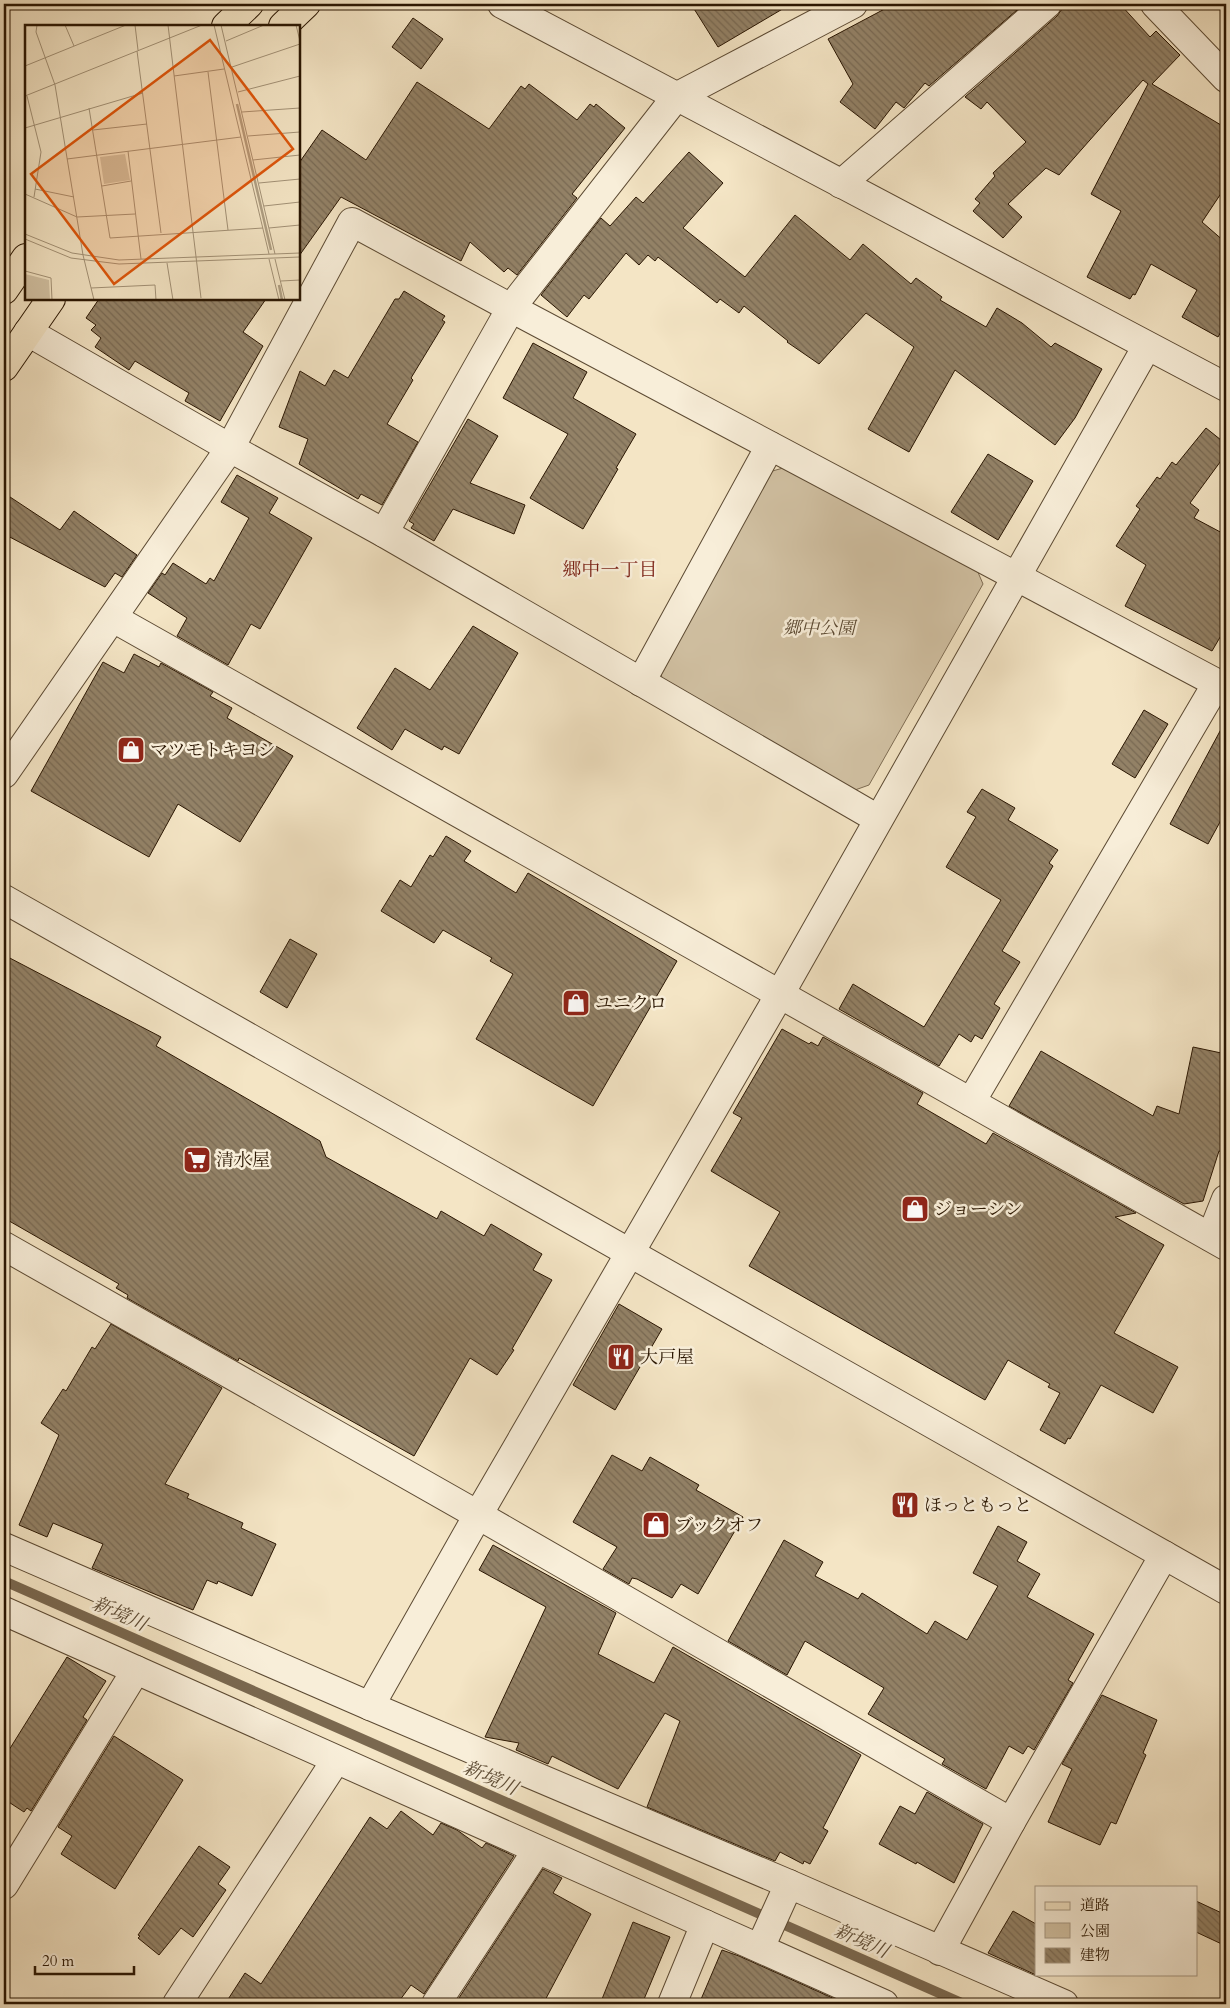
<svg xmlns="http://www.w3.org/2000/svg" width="1230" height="2008" font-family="Cardo,'Noto Serif JP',serif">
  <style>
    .park { fill: #d2c2a4; stroke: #7e6c53 }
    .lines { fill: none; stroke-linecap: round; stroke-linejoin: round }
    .stream { stroke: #7a684f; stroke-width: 10 }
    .building { fill: url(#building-back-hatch); stroke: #2a1602 }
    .minor-casing { stroke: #5c4a33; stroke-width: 30 }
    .major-casing { stroke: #2a1602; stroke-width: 30 }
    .minor { stroke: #f8eed9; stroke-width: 28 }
    .major { stroke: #f4e5c5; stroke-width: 28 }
    .labels { text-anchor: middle; stroke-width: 5; stroke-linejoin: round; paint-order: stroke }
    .park-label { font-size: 18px; font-style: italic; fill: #5c4a33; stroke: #f8eed9 }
    .poi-label { font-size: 18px; fill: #2a1602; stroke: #f8eed9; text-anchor: start }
    .neighbourhood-label { font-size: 19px; fill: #7a1f14; stroke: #f8eed9 }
    .water-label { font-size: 19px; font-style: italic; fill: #5f4d36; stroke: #f8eed9 }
    .inset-river { fill: none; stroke: #af9f83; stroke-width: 2.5 }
    .inset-road { fill: none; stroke: #a39277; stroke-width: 1 }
    .view { fill: #de560c; fill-opacity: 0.15; stroke: #de560c; stroke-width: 2.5 }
    .inset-edge { fill: none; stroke: #2a1602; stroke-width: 2.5 }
  </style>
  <defs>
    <pattern id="building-back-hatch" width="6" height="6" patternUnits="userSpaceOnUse" patternTransform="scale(1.25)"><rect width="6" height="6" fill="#938267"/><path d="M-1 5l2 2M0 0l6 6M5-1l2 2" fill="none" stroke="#786953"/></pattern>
  </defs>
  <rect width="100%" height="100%" fill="#f4e5c5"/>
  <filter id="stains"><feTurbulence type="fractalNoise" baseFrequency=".004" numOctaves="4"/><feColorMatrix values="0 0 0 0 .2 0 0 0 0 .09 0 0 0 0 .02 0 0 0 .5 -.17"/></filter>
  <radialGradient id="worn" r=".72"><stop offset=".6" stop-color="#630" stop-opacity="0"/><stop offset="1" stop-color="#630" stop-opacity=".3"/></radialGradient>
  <path class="park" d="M783 468 977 570 983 584 869 785 855 790 662 678 659 664 769 472Z"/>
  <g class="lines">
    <path class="stream" d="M4 1581 964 2004"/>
  </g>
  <g class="building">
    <path d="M691 4H791L718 47Z"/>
    <path d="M894 4H1024L929 86 925 83 904 108 896 102 875 129 840 102 853 84 828 39Z"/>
    <path d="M1062 4H1120L1150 37 1156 31 1180 55 1152 84 1226 128V186L1202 222 1225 242 1226 240V323L1218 337 1182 317 1197 290 1151 264 1135 295 1133 294 1130 299 1087 277 1121 211 1091 194 1148 84 1143 80 1059 175 1046 168 1008 204 1022 217 1003 238 973 211 980 203 975 199 995 176 993 173 1026 142 987 102 981 109 965 97 1057 16 1062 9Z"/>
    <path d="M413 18 443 39 421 69 392 47Z"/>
    <path d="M417 82 489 129 521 86 525 89 529 84 577 120 590 104 594 107 596 104 625 128 572 194 577 198 517 275 508 268 504 272 470 242 461 261 341 197 299 256V163L322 130 366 160Z"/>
    <path d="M689 152 723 183 683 228 745 277 795 215 850 260 863 244 911 284 916 278 942 297 940 300 986 327 997 308 1022 323 1051 347 1055 343 1102 369 1075 418 1055 445 955 370 909 452 868 429 914 347 866 313 819 364 787 342 788 341 744 306 739 313 720 299 717 303 658 257 655 261 648 255 639 265 626 253 589 299 584 295 567 317 541 295 601 218 610 226 636 197 643 203Z"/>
    <path d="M404 291 445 316 442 320 445 322 411 378 413 380 387 424 418 442 382 505 361 494 358 499 299 464 308 439 279 427 300 371 325 386 334 370 348 378 395 299H399Z"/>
    <path d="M99 299H266L243 332 263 346 220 421 185 401 189 393 135 361 129 370 95 347 101 338 91 330 96 325 86 318Z"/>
    <path d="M533 343 587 372 573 398 636 434 616 468 618 469 583 529 530 498 568 434 503 398Z"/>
    <path d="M468 419 498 436 470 483 525 505 514 534 453 509 434 541 411 528 414 524 409 521Z"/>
    <path d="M1206 428 1226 444V454L1190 503 1199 510 1194 518 1226 535V627L1212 651 1125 606 1146 565 1116 546 1140 509 1136 506 1157 477 1160 479 1172 462 1176 465Z"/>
    <path d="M988 454 1033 481 998 540 951 512Z"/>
    <path d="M237 475 278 498 269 513 312 538 260 629 251 624 228 665 177 636 187 618 148 593 162 573 165 575 173 563 206 584 210 578 214 581 249 518 221 502Z"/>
    <path d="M4 493 60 530 74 511 137 555 122 577 115 573 105 587 4 534Z"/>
    <path d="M473 626 518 653 459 754 444 746 442 750 405 729 392 750 357 728 395 668 430 690Z"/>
    <path d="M134 654 159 667 161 663 213 692 210 696 232 708 227 718 293 756 240 842 178 804 149 857 31 791 103 662 124 673Z"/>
    <path d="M1144 710 1168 724 1135 778 1112 764Z"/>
    <path d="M1226 720V811L1208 844 1170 824Z"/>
    <path d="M982 789 1015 808 1008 820 1058 850 1049 863 1053 866 1002 951 1020 962 994 1004 1000 1008 982 1039 975 1035 971 1042 959 1034 939 1066 839 1009 853 984 924 1027 1001 900 946 867 976 817 967 812Z"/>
    <path d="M446 836 471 851 464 861 516 893 528 873 677 961 593 1106 476 1039 513 974 490 961 492 958 443 930 434 943 381 911 400 880 411 887 430 855 433 857Z"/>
    <path d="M290 939 317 954 287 1008 260 992Z"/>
    <path d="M4 955 161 1037 156 1046 320 1141 326 1157 437 1219 441 1211 484 1236 491 1224 542 1254 533 1270 552 1280 512 1349 514 1350 497 1375 470 1358 414 1456 239 1358 238 1361 127 1298 128 1295 116 1288 119 1284 4 1218Z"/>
    <path d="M782 1029 809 1044 811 1042 818 1046 823 1037 923 1093 917 1104 986 1144 993 1133 1136 1213 1115 1217 1164 1245 1114 1333 1178 1367 1153 1413 1101 1385 1070 1439 1068 1438 1065 1444 1040 1430 1060 1393 1048 1387 1050 1384 1008 1360 985 1400 749 1266 780 1212 711 1171 742 1118 733 1113Z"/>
    <path d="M1193 1047 1226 1054V1153L1219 1151 1203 1201 1184 1204 1009 1106 1041 1051 1153 1116 1157 1106 1179 1114Z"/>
    <path d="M619 1304 662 1329 615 1410 573 1385Z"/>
    <path d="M111 1324 222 1388 165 1484 189 1494 187 1498 243 1523 241 1528 276 1544 252 1596 218 1581 217 1584 207 1580 193 1610 92 1568 103 1544 53 1523 47 1537 19 1525 59 1435 41 1423 63 1389 66 1391 92 1347 95 1349Z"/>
    <path d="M612 1455 642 1471 650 1457 699 1485 696 1490 743 1517 698 1594 681 1584 672 1598 637 1579 632 1578 629 1584 603 1569 617 1547 573 1522Z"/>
    <path d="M998 1526 1027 1542 1017 1561 1040 1574 1027 1597 1094 1634 1068 1680 1073 1683 1034 1750 1028 1746 1023 1754 1009 1746 986 1789 942 1764 945 1759 868 1714 884 1688 805 1641 787 1675 728 1641 784 1540 823 1562 815 1576 858 1599 862 1593 927 1634 935 1621 967 1640 998 1586 973 1573Z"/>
    <path d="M493 1545 616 1613 598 1654 654 1683 673 1647 861 1755 823 1828 828 1831 810 1864 804 1861 803 1864 780 1852 775 1861 647 1807 680 1721 665 1713 618 1789 552 1756 548 1764 516 1750 519 1743 485 1737 546 1607 479 1570Z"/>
    <path d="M67 1657 106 1681 83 1717 87 1720 31 1811 27 1808 24 1812 4 1799V1758Z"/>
    <path d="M1102 1695 1157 1720 1143 1753 1146 1755 1116 1824 1111 1822 1100 1845 1048 1822 1072 1769 1062 1764Z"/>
    <path d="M114 1736 183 1780 115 1889 61 1854 72 1836 58 1827Z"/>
    <path d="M927 1792 983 1824 954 1883 917 1862 916 1864 879 1844 900 1806 915 1814Z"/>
    <path d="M401 1811 433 1835 441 1823 457 1830 482 1848 486 1843 514 1856 424 1994 411 1985 397 2004H225L245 1973 261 1984 370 1817 387 1829Z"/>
    <path d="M199 1846 230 1867 218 1884 226 1890 193 1937 181 1928 159 1955 138 1938 140 1936 138 1935Z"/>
    <path d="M543 1869 562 1878 553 1893 591 1914 543 2004H455Z"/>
    <path d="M1196 1901 1226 1915V1946L1196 1932Z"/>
    <path d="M1013 1911 1036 1924V1975L988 1953Z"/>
    <path d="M633 1922 670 1937 642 2004H600Z"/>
    <path d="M722 1950 739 1956 846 2004H699Z"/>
  </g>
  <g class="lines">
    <defs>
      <g id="minor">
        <path d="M502 4 1226 387"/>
        <path d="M1155 4 1226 78"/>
        <path d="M841 184 1047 4"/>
        <path d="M28 332 230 448 384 533 878 819"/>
        <path d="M384 533 511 308 676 97 853 4"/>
        <path d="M113 618 1226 1246"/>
        <path d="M641 682 770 446"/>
        <path d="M4 774 230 448 352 222 511 308 1226 688"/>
        <path d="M4 899 1226 1590"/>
        <path d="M971 1102 1217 683"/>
        <path d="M1211 1237 1226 1199"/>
        <path d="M4 1246 478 1515 1011 1822"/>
        <path d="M4 1547 370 1706 789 1884 1064 2004"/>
        <path d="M4 1611 884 2004"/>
        <path d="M370 1706 478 1515 780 994 1147 346"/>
        <path d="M4 1885 136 1670"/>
        <path d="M760 1948 789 1884"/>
        <path d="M940 1951 1011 1822 1164 1555"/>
        <path d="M177 2004 336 1760"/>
        <path d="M436 2004 537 1850"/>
        <path d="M672 2004 705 1924"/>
      </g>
      <g id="major">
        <path d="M226 26 249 4"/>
        <path d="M283 26 306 4"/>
        <path d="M4 290 26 258"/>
        <path d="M4 367 51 299"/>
      </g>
    </defs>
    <use href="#minor" class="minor-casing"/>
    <use href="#major" class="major-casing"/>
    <use href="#minor" class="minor"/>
    <use href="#major" class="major"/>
  </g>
  <defs>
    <symbol id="shop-square" viewBox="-11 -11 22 22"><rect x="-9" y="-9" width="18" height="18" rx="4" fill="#8f2418" stroke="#f8eed9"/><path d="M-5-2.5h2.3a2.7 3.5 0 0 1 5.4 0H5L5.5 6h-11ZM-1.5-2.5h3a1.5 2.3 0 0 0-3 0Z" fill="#fff"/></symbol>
    <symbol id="supermarket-square" viewBox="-11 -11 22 22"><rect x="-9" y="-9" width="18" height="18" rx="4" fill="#8f2418" stroke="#f8eed9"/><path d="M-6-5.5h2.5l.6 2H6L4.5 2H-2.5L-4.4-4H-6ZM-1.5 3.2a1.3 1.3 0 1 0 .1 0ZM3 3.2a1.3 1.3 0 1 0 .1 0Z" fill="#fff"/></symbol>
    <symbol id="restaurant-square" viewBox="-11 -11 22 22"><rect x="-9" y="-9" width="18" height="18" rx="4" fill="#8f2418" stroke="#f8eed9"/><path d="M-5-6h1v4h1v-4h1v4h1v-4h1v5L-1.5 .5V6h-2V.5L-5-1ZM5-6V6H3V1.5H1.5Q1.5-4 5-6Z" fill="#fff"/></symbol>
  </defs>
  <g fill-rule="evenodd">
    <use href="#shop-square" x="115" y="734" width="32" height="32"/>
    <use href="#shop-square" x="560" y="987" width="32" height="32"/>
    <use href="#supermarket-square" x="181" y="1144" width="32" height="32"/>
    <use href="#shop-square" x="899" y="1193" width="32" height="32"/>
    <use href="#restaurant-square" x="605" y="1341" width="32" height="32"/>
    <use href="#restaurant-square" x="889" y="1489" width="32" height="32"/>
    <use href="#shop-square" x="640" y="1509" width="32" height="32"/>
  </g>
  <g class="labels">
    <g class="park-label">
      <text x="819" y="634">郷中公園</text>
    </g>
    <g class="poi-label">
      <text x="150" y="756">マツモトキヨシ</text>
      <text x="595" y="1009">ユニクロ</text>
      <text x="216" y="1166">清水屋</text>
      <text x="934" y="1215">ジョーシン</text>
      <text x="640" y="1363">大戸屋</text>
      <text x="924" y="1511">ほっともっと</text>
      <text x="675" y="1531">ブックオフ</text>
    </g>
    <g class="neighbourhood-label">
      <text x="610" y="576">郷中一丁目</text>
    </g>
    <g class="water-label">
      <text transform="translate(120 1613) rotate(24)" y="7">新境川</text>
      <text transform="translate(491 1777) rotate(24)" y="7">新境川</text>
      <text transform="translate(862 1940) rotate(24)" y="7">新境川</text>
    </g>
  </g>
  <g transform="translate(25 25)">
    <rect width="275" height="275" fill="#f4e5c5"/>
    <path d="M100 129 105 155 79 159 75 132ZM0 249 24 255 25 275H0Z" fill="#d2c2a4"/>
    <path class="inset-river" d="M212 79 246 225M254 260 257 275"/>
    <path class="inset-road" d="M12 0 11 7 30 60 58 230 69 275M40 0 49 21M110 0 113 25M143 0 176 273M189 0 244 229M196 0 250 229M271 0 275 16M201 16 239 0M112 26 136 208M0 41 101 0M207 42 275 19M183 47 203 205M149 51 199 44M213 67 275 51M0 71 177 0M2 71 16 127 9 172M64 83 85 213 238 203M217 87 275 83M0 103 118 68M68 105 122 99M223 111 275 107M103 126 116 234M42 134 216 112M228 135 275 130M234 158 275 154M77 161 106 156M10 164 49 172M0 169 52 192 110 189M239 181 275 177M244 203 275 200M0 209 47 228 94 235 275 228M0 214 46 233 94 239 275 232M244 234 254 275M250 234 260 275M142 238 148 275M0 246 26 253 27 275M256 256 275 255M66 263 130 260 131 275"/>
    <path class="view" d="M185 15 268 124 89 259 6 149Z"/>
    <rect width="275" height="275" class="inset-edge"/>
  </g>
  <rect width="1230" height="2008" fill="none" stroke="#f4e5c5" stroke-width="20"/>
  <rect x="5" y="5" width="1220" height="1998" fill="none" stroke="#2a1602" stroke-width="2.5"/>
  <rect x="10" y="10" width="1210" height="1988" fill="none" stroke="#2a1602"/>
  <rect x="1035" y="1886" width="162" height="90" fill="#f8eed9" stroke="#a69883"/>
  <rect x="1045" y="1902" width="25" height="8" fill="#f4e5c5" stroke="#a69883"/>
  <text x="1080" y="1910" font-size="15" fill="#2a1602">道路</text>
  <rect x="1045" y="1923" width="25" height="15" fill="#d2c2a4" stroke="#a69883"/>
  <text x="1080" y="1936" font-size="15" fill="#2a1602">公園</text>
  <rect x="1045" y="1948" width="25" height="15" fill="url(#building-back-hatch)" stroke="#a69883"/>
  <text x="1080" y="1960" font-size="15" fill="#2a1602">建物</text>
  <path d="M35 1966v8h99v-8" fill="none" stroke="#2a1602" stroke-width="2.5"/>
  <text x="42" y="1966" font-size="15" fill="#2a1602" stroke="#f8eed9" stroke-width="4" paint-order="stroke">20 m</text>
  <rect width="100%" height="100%" filter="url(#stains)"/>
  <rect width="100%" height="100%" fill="url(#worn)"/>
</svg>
